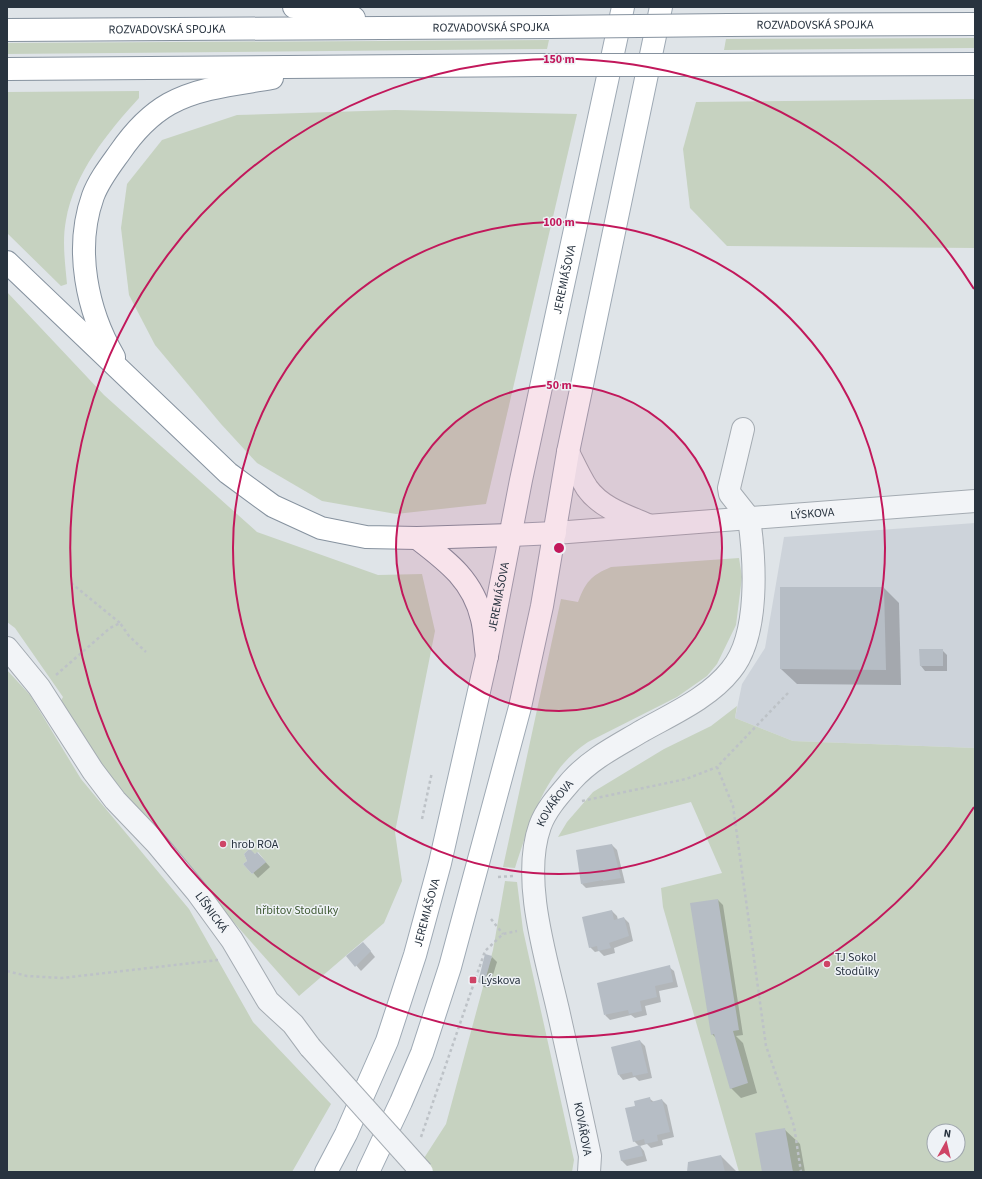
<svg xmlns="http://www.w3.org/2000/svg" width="982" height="1179" font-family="'Source Sans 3',sans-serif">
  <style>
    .built { fill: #cdd3da }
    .green { fill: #c6d2c0; fill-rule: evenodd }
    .shadow { fill: #0003 }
    .building { fill: #b6bdc5 }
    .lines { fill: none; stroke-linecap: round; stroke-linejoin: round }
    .minor-casing { stroke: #a4abb2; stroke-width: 24 }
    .major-casing { stroke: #9ea9b4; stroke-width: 24 }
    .highway-casing { stroke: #86929f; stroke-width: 24 }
    .path { stroke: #bdc2c7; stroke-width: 2.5; stroke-dasharray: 3 3; stroke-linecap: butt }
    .minor { stroke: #f2f4f7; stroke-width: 22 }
    .major { stroke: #fff; stroke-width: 22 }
    .highway { stroke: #fff; stroke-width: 22 }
    .minor-bridge-casing { stroke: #a4abb2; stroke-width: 24; stroke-linecap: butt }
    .highway-bridge-casing { stroke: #86929f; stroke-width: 24; stroke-linecap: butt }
    .minor-bridge { stroke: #f2f4f7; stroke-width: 22 }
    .highway-bridge { stroke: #fff; stroke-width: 22 }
    .ring { fill: none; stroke: #c2185b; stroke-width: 2 }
    .poi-dot { fill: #ce4466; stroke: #eef2f6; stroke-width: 1.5 }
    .labels { text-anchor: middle; stroke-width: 3; stroke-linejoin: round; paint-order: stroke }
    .street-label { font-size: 12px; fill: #28333f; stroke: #eef2f6 }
    .poi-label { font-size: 12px; fill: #28333f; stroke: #eef2f6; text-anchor: start }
    .park-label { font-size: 12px; fill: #405b35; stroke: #eef2f6 }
    .centre { fill: #c2185b; stroke: #eef2f6; stroke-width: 2 }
    .ring-label { font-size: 12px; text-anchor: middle; font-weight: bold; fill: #c2185b; stroke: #eef2f6; stroke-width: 3; stroke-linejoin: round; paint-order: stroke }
  </style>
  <rect width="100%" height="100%" fill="#dfe4e8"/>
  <path class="built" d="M975 523V748L793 741 735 718 742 684 765 648 784 537Z"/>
  <g class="green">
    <path d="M975 38V48L724 50 726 39Z"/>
    <path d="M549 40 547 49 7 54V43Z"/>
    <path d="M139 91V98C108 132 74 173 66 220 62 241 65 262 67 284L61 286 7 233V92Z"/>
    <path d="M975 99V248L727 246 690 208 683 149 696 102Z"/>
    <path d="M395 110 577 114 486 504 396 514 322 501 257 463 221 424 155 345 129 295 121 228 127 184 162 140 237 115Z"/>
    <path d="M7 292 104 395 257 532 378 575 422 574 435 631 395 832 402 881 384 923 299 996 111 784 59 704 63 697 15 628 7 622ZM248 850 255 854 258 852 266 862 252 874 243 864 247 861 244 854Z"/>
    <path d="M739 558 742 577 736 625 717 664 707 676 677 697 588 742C545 770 530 822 515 868L503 867 561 599 578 602C586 582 590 576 611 567Z"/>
    <path d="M7 670 30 695 81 779 189 909 253 1022 331 1104 292 1172H7Z"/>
    <path d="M737 706 735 718 793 741 975 748V1172H739L663 907 661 888 722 873 691 802 558 837 567 822 593 792 664 749 711 726ZM934 1131H958V1155H934Z"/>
    <path d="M505 881 517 882 523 930 574 1160 572 1172H415L446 1124 493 950Z"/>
  </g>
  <g class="shadow">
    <path d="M884 588 899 603 901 685 797 684 781 669Z"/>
    <path d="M942 650 947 655V671H925L921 666Z"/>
    <path d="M612 845 617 850 625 883 586 888 582 884Z"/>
    <path d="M255 855 262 858 270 867 258 878 245 864Z"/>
    <path d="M718 900 723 905 743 1035 736 1036 743 1043 757 1093 741 1098 731 1088 716 1038 712 1034Z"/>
    <path d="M612 911 617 916 618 920 624 918 629 923 633 941 614 948 615 953 604 956 599 951 595 952 590 947Z"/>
    <path d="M368 948 375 957 361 971 348 956Z"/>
    <path d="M492 957 497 962 489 988 484 987 479 982Z"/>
    <path d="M669 967 674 971 678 987 659 991 661 1002 645 1006 647 1015 635 1018 631 1015 610 1020 605 1015Z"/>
    <path d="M640 1041 645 1046 652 1078 639 1081 635 1077 623 1080 619 1075Z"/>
    <path d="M650 1099 654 1102 662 1100 667 1105 674 1137 662 1140 663 1145 651 1148 647 1144 640 1146 644 1151 647 1161 627 1166 622 1161 620 1151 639 1146 634 1141 636 1107Z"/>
    <path d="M784 1129 800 1144 805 1172H763Z"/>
    <path d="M721 1156 737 1172H688Z"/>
  </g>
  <g class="building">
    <path d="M780 587H884L886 670 780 669Z"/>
    <path d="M919 649H943V666H920Z"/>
    <path d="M612 844 621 878 603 881V880L581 884 576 850Z"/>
    <path d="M248 850H251L255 854 257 852 266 862 252 874 243 864 247 861 244 854Z"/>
    <path d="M718 899 739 1030 733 1031 748 1083 730 1089 714 1034 711 1035 690 903Z"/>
    <path d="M612 910 614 920 624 917 629 936 609 943 611 948 598 951 597 946 589 948 582 917Z"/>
    <path d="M363 942 371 951 355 967 346 956Z"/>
    <path d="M485 954 492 956 484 984 478 982Z"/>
    <path d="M670 965 673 982 655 986 657 997 640 1001 642 1011 629 1014 628 1010 604 1015 597 983Z"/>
    <path d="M640 1040 648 1073 633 1076 632 1072 618 1075 611 1047Z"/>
    <path d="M650 1097 651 1102 662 1099 670 1132 657 1135 658 1141 645 1144 644 1139 633 1142 625 1108 635 1106 634 1101Z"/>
    <path d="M785 1128 793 1172H762L755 1133Z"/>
    <path d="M640 1145 643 1156 621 1161 619 1151Z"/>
    <path d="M721 1155 725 1172H687L688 1162Z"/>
  </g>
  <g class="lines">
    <defs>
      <g id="minor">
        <path d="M743 429 729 488 730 494 749 518"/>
        <path d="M568 452C574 464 580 477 587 488 601 508 627 516 648 525"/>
        <path id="s1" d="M555 533 975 501"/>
        <path id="s2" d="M7 648 39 687 93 771 115 800 157 844 197 892 232 940 268 1001 293 1024 310 1047"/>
        <path id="s3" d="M589 1172 590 1156C580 1108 569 1059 558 1010 546 957 521 879 540 826 546 809 560 794 572 780 592 758 617 746 642 731 672 714 709 698 731 670 760 635 755 560 749 518"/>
      </g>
      <g id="major">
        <path d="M511 535 555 533"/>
        <path id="s4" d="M326 1172 346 1134 387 1041 415 955 440 863 487 656 521 480 623 7"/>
        <path d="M368 1172 401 1102 422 1053 450 967 520 707 542 606 568 452 661 7"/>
      </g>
      <g id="highway">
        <path d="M294 7 354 18"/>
        <path id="s5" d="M728 25 975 24"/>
        <path id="s6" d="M7 30 549 27"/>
        <path d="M718 65 975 64"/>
        <path d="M7 69 539 65"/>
        <path d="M7 262 228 473 273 506 321 528 366 537 417 538 511 535"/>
        <path d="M114 357C87 311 74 249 93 196 99 180 110 166 120 152 133 133 148 116 169 104 200 87 238 84 272 78"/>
        <path d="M417 538C447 561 473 580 482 619 485 631 485 644 487 656"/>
      </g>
    </defs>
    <use href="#minor" class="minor-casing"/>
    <use href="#major" class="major-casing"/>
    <use href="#highway" class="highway-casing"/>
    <g class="path">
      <path d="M71 583 120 623"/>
      <path d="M56 675 110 628 120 623 129 636 146 652"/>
      <path d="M788 693 717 767 733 806 766 1046 794 1126 801 1172"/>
      <path d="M582 801 686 779 717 767"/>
      <path d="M422 819 432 772"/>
      <path d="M498 877 513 876"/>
      <path d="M491 919 503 934"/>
      <path d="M7 971 27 976 62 978 218 960"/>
      <path d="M421 1137 485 951 503 934 517 931"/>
    </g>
    <use href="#minor" class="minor"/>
    <use href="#major" class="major"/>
    <use href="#highway" class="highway"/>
    <defs>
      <path id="minor-bridge" d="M310 1047 422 1172"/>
      <g id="highway-bridge">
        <path d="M549 27 728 25"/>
        <path d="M539 65H718"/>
      </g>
    </defs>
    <use href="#minor-bridge" class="minor-bridge-casing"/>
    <use href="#highway-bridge" class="highway-bridge-casing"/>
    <use href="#minor-bridge" class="minor-bridge"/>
    <use href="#highway-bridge" class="highway-bridge"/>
  </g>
  <circle cx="559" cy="548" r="163" fill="#c2185b" fill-opacity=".12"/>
  <g class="ring">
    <circle cx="559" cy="548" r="163"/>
    <circle cx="559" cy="548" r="326"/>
    <path d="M974 807A489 489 0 1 1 974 289"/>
  </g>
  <g class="poi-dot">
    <circle cx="223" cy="844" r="4"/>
    <circle cx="827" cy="964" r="4"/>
    <rect x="469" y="976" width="8" height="8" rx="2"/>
  </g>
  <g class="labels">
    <g class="street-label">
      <text dy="4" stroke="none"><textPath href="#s5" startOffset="87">ROZVADOVSKÁ SPOJKA</textPath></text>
      <text dy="4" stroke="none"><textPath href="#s6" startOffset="484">ROZVADOVSKÁ SPOJKA</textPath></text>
      <text dy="4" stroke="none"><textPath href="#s6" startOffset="160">ROZVADOVSKÁ SPOJKA</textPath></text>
      <text dy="4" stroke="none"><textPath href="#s4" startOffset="927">JEREMIÁŠOVA</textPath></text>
      <text dy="4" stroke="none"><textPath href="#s1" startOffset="258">LÝSKOVA</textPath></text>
      <text dy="4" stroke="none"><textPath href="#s4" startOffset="603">JEREMIÁŠOVA</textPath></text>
      <text dy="4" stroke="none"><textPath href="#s3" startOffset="380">KOVÁŘOVA</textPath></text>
      <text dy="4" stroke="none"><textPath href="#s2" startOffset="335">LÍŠNICKÁ</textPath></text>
      <text dy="4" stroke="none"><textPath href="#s4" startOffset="279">JEREMIÁŠOVA</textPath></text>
      <text transform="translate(583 1129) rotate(79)" y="4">KOVÁŘOVA</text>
    </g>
    <g class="poi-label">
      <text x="231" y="848">hrob ROA</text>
      <text x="835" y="961">TJ Sokol<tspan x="835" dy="14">Stodůlky</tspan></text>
      <text x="481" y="984">Lýskova</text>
    </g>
    <g class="park-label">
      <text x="297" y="914">hřbitov Stodůlky</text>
    </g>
  </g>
  <circle cx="559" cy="548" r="6" class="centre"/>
  <g class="ring-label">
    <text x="559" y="63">150 m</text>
    <text x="559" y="226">100 m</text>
    <text x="559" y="389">50 m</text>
  </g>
  <rect width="982" height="1179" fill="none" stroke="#28333f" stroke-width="16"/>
  <g transform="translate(946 1143) rotate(8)"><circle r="19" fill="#eef2f6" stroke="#9fa6ad"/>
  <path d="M0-3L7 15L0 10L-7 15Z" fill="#ce4466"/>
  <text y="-6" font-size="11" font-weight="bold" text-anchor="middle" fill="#28333f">N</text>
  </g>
</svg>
